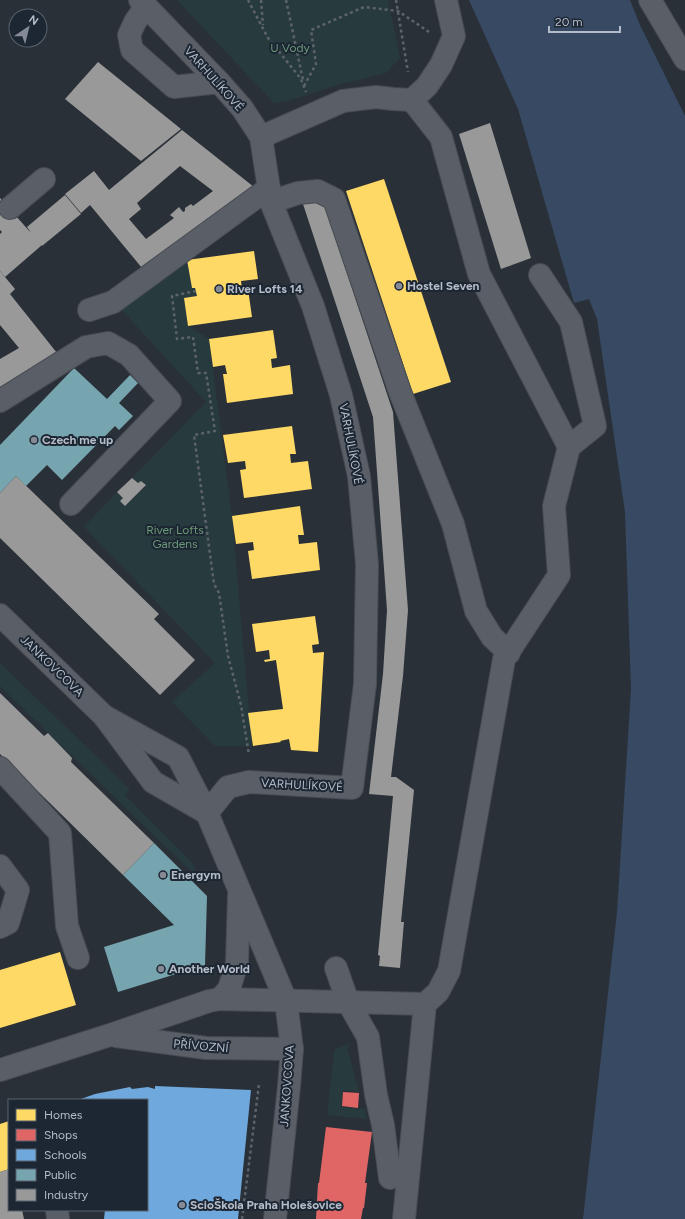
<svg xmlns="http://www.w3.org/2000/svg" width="685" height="1219" font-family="Figtree,sans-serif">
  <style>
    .green { fill: #273a3e }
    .water { fill: #384963 }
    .homes { fill: #ffd966 }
    .shops { fill: #e06666 }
    .schools { fill: #6fa8dc }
    .public { fill: #76a5af }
    .industry { fill: #999; fill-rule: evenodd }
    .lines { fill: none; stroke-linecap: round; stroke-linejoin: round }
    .minor-casing { stroke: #484c53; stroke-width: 24 }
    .path { stroke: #5d636a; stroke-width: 2.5; stroke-dasharray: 3 3; stroke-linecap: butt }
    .minor { stroke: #5a5e66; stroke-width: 22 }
    .poi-dot { fill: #848b96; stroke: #1d2633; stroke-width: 1.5 }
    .labels { text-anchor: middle; stroke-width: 4; stroke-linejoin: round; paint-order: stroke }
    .park-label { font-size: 12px; fill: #6b9a76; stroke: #1d2633 }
    .street-label { font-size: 12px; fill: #b4bcc9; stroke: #1d2633 }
    .poi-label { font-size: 12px; font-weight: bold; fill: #b4bcc9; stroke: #1d2633; text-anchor: start }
  </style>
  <rect width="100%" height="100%" fill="#2a3038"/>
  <g class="green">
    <path d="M177 0H388L400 58 386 73 341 84 287 101 274 103Z"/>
    <path d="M187 260 192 288H195L197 296 184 298 188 326 209 339 232 516 252 746H215L172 702 215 663 84 527 117 492 123 498 121 501 125 506 146 486 141 481 138 483 132 478 206 402 120 308Z"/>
    <path d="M0 663 130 789 125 795 193 864 200 880 0 686Z"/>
    <path d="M349 1044V1046L347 1048 359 1092 343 1090 341 1107 365 1109 367 1119 327 1115 334 1052 336 1049Z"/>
  </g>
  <path class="water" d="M469 0H630L640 25 685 116V1219H583L617 912 631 689 625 512 597 319 589 299 574 303 518 109Z"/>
  <g class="homes">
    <path d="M384 179 451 382 413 394 346 191Z"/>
    <path d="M254 251 258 279 241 281 242 290 248 289 252 317 188 326 184 298 197 296 195 288H192L187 260Z"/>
    <path d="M273 330 277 358 271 359 272 368 290 365 293 394 227 403 223 374H227L225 365 213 367 209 339Z"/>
    <path d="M292 426 296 454H290L291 463 308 461 312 489 244 498 240 470 246 469 245 461 228 463 223 435Z"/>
    <path d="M300 506 304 535H298L299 544 317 542 320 570 252 579 248 551 254 550 253 542 236 544 232 516Z"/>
    <path d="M315 616 319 644 312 645 313 653 324 652 318 752 291 750 289 739 280 741 281 742 253 746 248 713 283 709 276 660 265 662 264 660 270 659 269 650 256 652 252 624Z"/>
    <path d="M60 952 76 1005 0 1028V970Z"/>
    <path d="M9 1121V1169L0 1172V1124Z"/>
  </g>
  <g class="shops">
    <path d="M343 1092 359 1093 358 1108 342 1106Z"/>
    <path d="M326 1127 372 1132 365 1183H367L364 1208H363L361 1219H316L318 1183H319Z"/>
  </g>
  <path class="schools" d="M155 1086 251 1090 238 1219H104L105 1210H147V1100H78L95 1094 130 1087 132 1089 148 1087 155 1089Z"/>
  <g class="public">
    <path d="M74 368 107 399 130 375 138 383 119 403 133 416 119 430 115 426 62 480 47 465 26 486 16 476 0 493V445Z"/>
    <path d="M154 843 207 896 205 965 118 992 104 947 174 925 123 875Z"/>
  </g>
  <g class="industry">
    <path d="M98 62 181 129 141 161 65 99Z"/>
    <path d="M490 123 531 258 501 269 459 134Z"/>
    <path d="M182 130 254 187 142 268 90 205 81 213 65 194 94 171 109 190ZM180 166 213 191 193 206 191 204 185 208V211L183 212 179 207 170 215 174 218 146 239 129 219 141 209 137 203Z"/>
    <path d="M65 195 81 214 42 246V245L5 277 0 271V234L2 232 0 230V198L31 233 27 227Z"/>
    <path d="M322 198 393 412 408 610 403 676 391 777H396L414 790 401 922H404L400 968 379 966 380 956 378 955 393 796 369 794 383 674 387 610 373 417 303 204Z"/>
    <path d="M0 271 15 289 10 294 57 353 0 387V359L19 348 0 325Z"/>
    <path d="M16 476 159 614 154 619 195 660 160 695 0 538V493Z"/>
    <path d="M132 478 138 483 141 481 146 485 125 506 120 501 123 498 117 492Z"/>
    <path d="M0 693 44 736 48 733 72 758 71 762 154 843 123 875 0 754Z"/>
    <path d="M9 1169V1210H22L24 1219H0V1172Z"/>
  </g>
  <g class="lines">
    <defs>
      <g id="minor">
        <path d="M140 0 219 82 242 108 261 137 271 202 313 306 341 395 359 476 367 564 365 684 352 788 249 782 228 787 207 813"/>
        <path d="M650 0 685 59"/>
        <path d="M146 6 135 22 129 35 132 50 174 87 219 82"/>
        <path d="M261 137 343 101 376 97 393 99 412 100 427 86 441 65 454 36 446 0"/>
        <path d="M271 202 298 193 318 191 334 199 400 392 453 524 476 611 492 637 509 653"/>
        <path d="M10 208 44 179"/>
        <path d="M540 275 571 322 595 426 569 447"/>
        <path d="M89 310 113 302 269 188"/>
        <path d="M0 401 86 347 108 343 129 355 170 401 71 504"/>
        <path d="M0 615 104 716 153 782 207 813"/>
        <path d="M104 716 178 757 207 813 286 1001 292 1049 289 1086 275 1219"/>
        <path d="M0 768 60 833 67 926 78 958"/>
        <path d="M0 866 18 890 8 923 0 927"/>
        <path d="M336 968 348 1002 368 1037 376 1095 383 1125 390 1178"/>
        <path d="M220 999 229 989 237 963 239 896"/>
        <path d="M116 1036 206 1048 292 1049"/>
        <path d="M0 1070 110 1035 209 1001 220 999 425 1004"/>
        <path d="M57 1210 58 1219"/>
        <path d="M404 1219 425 1004 438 992 449 971 504 659 559 575 554 506 569 447 479 274 441 137 412 100"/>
      </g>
    </defs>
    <use href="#minor" class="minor-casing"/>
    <g class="path">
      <path d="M248 0 268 38 301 79 306 92"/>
      <path d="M261 0 263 25"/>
      <path d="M286 0 303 80"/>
      <path d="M396 0 408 72"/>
      <path d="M304 86 316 64 311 30 364 7 398 11 429 32"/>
      <path d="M196 291 172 296 177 339 193 337 198 373H206L215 431 194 435 214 584 219 593 228 656 241 705 249 755"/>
      <path d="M242 1219 259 1084"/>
    </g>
    <use href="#minor" class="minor"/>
  </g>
  <g class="poi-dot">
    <circle cx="399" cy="286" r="4"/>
    <circle cx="219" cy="289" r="4"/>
    <circle cx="34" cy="440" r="4"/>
    <circle cx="163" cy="875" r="4"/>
    <circle cx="161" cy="969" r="4"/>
    <circle cx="182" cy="1205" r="4"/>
  </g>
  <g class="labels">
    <g class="park-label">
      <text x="290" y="52">U Vody</text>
      <text x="175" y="534">River Lofts<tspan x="175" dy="14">Gardens</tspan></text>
    </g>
    <g class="street-label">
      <text transform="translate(214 79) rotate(48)" y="4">VARHULÍKOVÉ</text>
      <text transform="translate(351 444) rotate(79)" y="4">VARHULÍKOVÉ</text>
      <text transform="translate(52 666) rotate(44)" y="4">JANKOVCOVA</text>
      <text transform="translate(302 785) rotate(3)" y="4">VARHULÍKOVÉ</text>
      <text transform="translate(201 1046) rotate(5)" y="4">PŘÍVOZNÍ</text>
      <text transform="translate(287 1086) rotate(-86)" y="4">JANKOVCOVA</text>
    </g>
    <g class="poi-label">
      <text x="407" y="290">Hostel Seven</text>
      <text x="227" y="293">River Lofts 14</text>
      <text x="42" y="444">Czech me up</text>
      <text x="171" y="879">Energym</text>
      <text x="169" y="973">Another World</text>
      <text x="190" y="1209">ScioŠkola Praha Holešovice</text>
    </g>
  </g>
  <rect x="8" y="1099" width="140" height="112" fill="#1d2633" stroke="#59626f"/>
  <rect x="16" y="1109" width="20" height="12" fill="#ffd966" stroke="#59626f"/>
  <text x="44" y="1119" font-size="12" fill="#b4bcc9">Homes</text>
  <rect x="16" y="1129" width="20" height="12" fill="#e06666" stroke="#59626f"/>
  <text x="44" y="1139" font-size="12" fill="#b4bcc9">Shops</text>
  <rect x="16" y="1149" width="20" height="12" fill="#6fa8dc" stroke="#59626f"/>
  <text x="44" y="1159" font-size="12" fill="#b4bcc9">Schools</text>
  <rect x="16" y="1169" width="20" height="12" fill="#76a5af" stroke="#59626f"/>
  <text x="44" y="1179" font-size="12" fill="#b4bcc9">Public</text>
  <rect x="16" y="1189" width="20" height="12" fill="#999999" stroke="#59626f"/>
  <text x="44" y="1199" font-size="12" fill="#b4bcc9">Industry</text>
  <g transform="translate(28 28) rotate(35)"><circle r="19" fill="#1d2633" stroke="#59626f"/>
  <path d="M0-3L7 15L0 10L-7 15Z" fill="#848b96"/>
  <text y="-6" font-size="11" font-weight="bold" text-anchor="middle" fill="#b4bcc9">N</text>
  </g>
  <path d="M549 26v6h71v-6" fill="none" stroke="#b4bcc9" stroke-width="2"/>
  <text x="555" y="26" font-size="12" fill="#b4bcc9" stroke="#1d2633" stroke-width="3" paint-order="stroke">20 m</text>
</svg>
